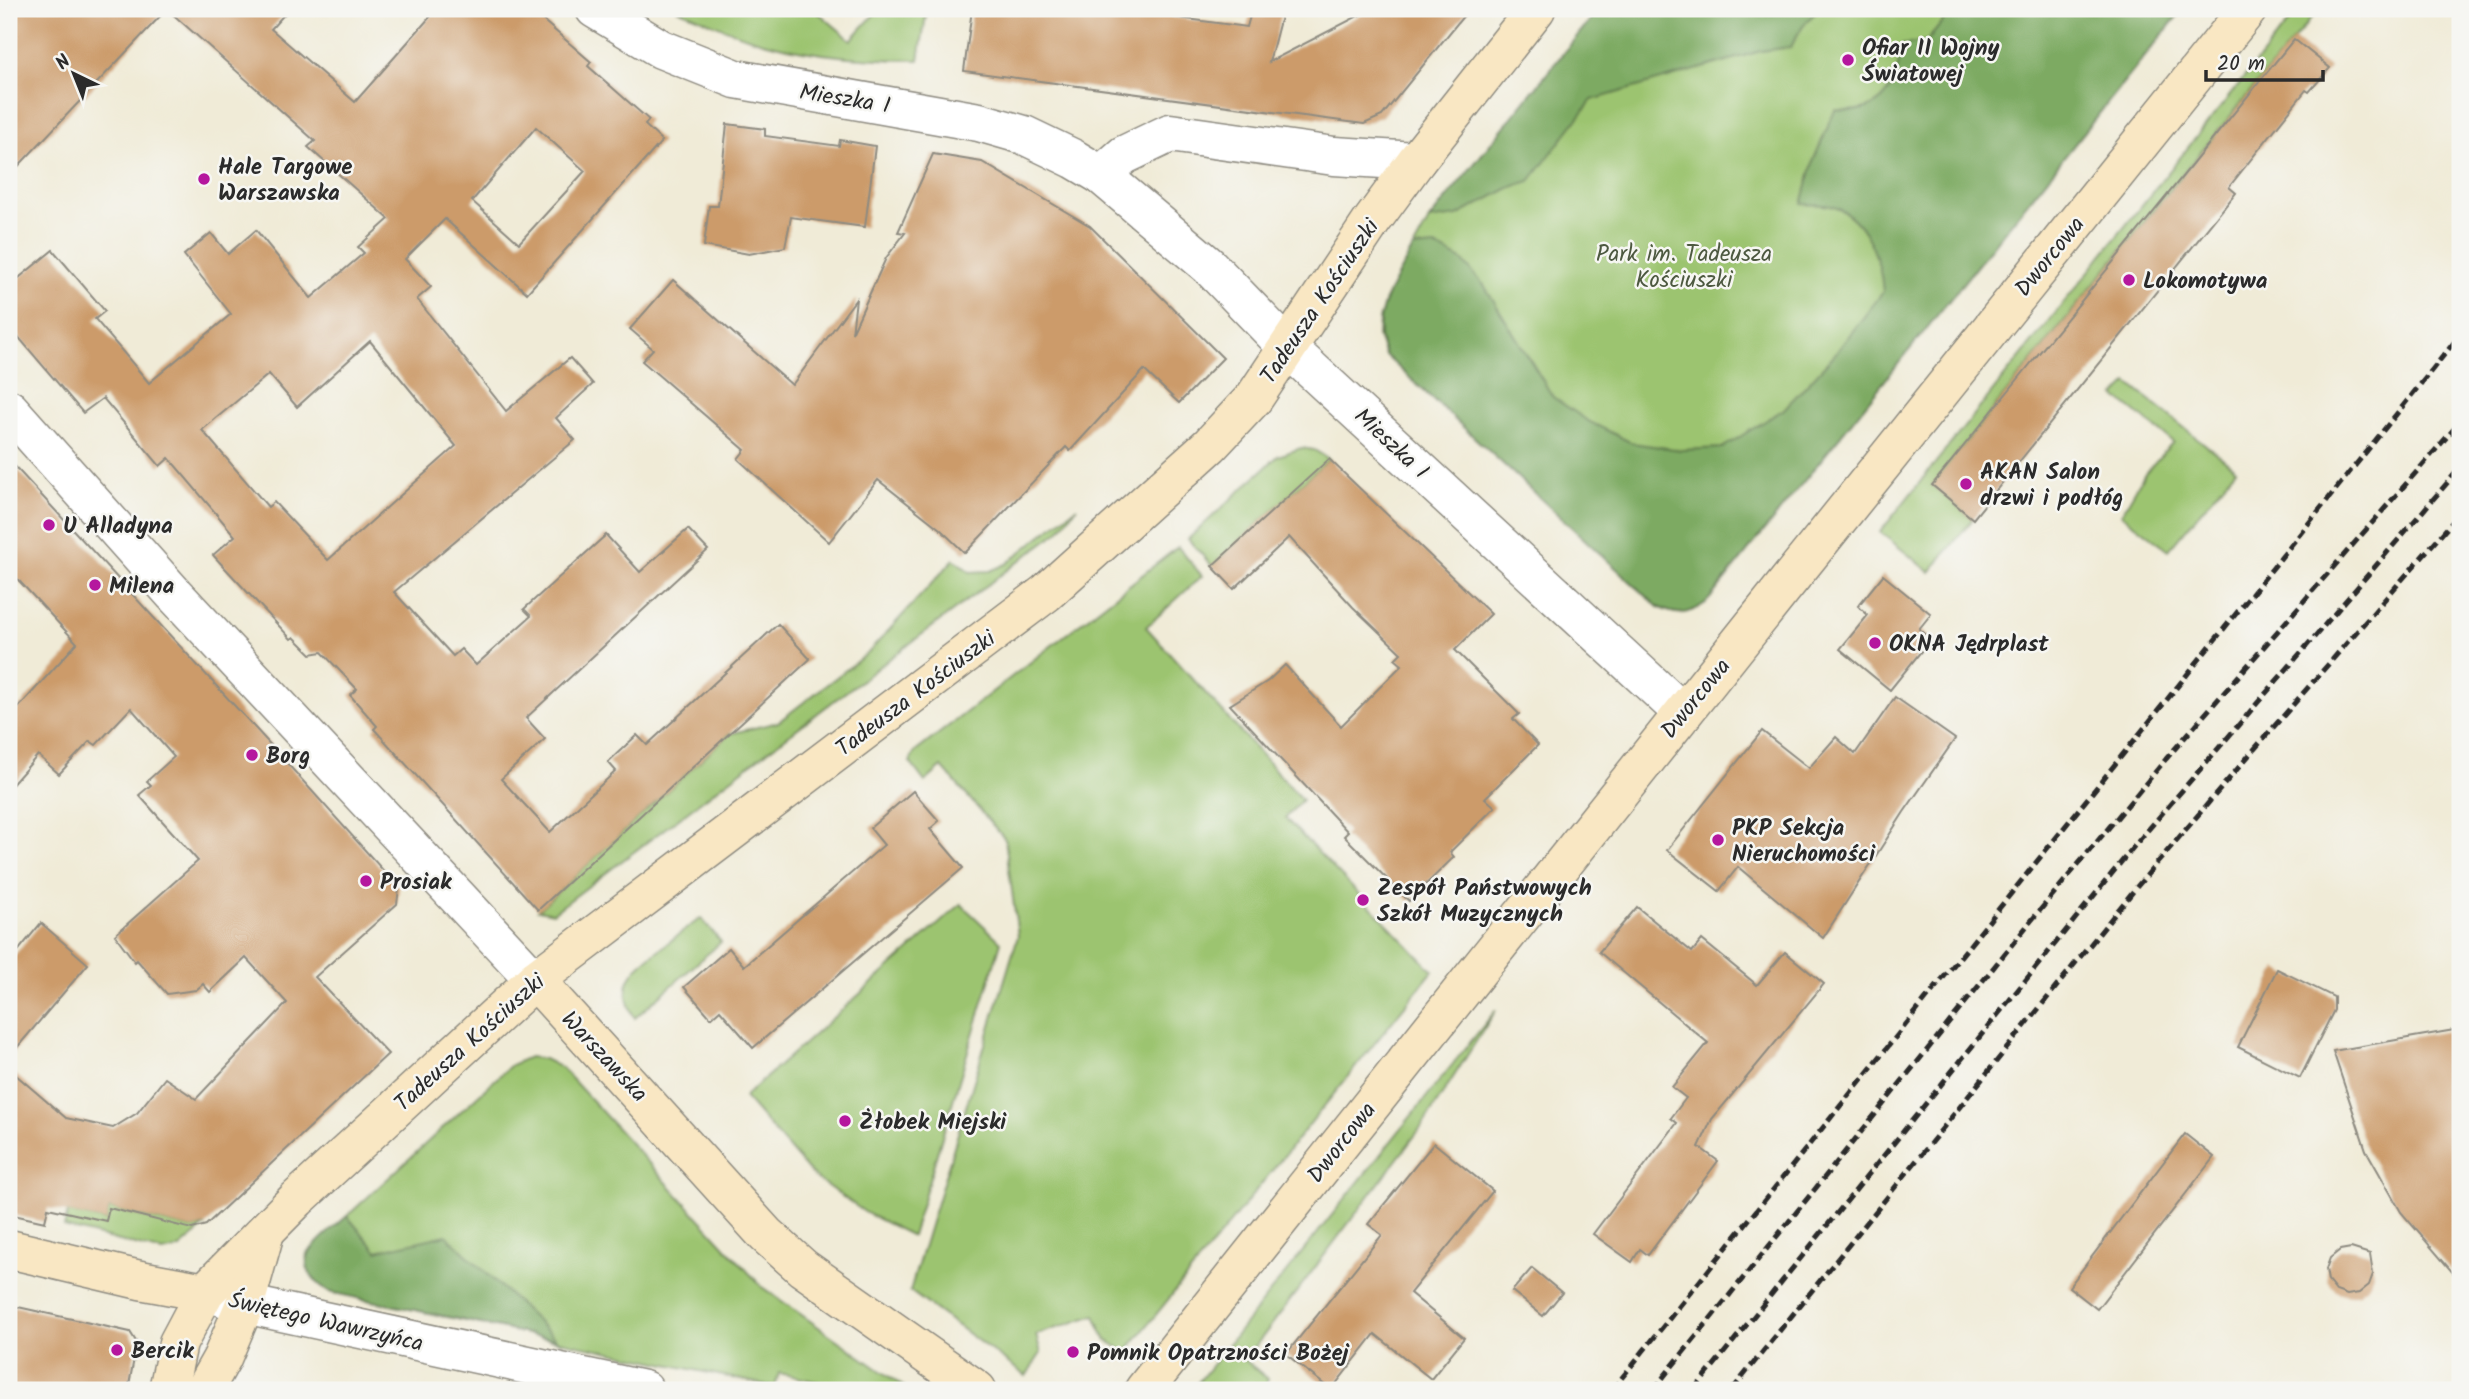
<svg xmlns="http://www.w3.org/2000/svg" width="2469" height="1399" font-family="Kalam,sans-serif">
  <style>
    .green { fill: #9cc470; stroke: #64784e; stroke-width: 2 }
    .forest { fill: #7daa62; stroke: #546a46; stroke-width: 2 }
    .building { fill: #cc9b6a; fill-rule: evenodd }
    .lines { fill: none; stroke-linecap: round; stroke-linejoin: round }
    .street-casing { stroke: #8e8b81; stroke-width: 41 }
    .secondary-casing { stroke: #8e8b81; stroke-width: 41 }
    .street { stroke: #fff; stroke-width: 38 }
    .secondary { stroke: #f9e7c3; stroke-width: 38 }
    .rail { stroke: #2b2b2b; stroke-width: 5; stroke-dasharray: 10 5; stroke-linecap: butt }
    .poi-dot { fill: #b5179e; stroke: #f6f6f2; stroke-width: 2.5 }
    .labels { text-anchor: middle; stroke-width: 5; stroke-linejoin: round; paint-order: stroke }
    .poi-label { font-size: 23px; font-weight: bold; fill: #2b2b2b; stroke: #f6f6f2; text-anchor: start }
    .street-label { font-size: 23px; fill: #2b2b2b; stroke: #f6f6f2 }
    .park-label { font-size: 23px; fill: #4d5940; stroke: #f6f6f2 }
  </style>
  <rect width="100%" height="100%" fill="#f6f6f2"/>
  <filter id="ink" filterUnits="userSpaceOnUse"><feTurbulence type="fractalNoise" baseFrequency=".0143" numOctaves="2"/><feDisplacementMap in="SourceGraphic" scale="14" xChannelSelector="R" yChannelSelector="G"/><feConvolveMatrix kernelMatrix="1 2 1 2 8 2 1 2 1" color-interpolation-filters="sRGB"/></filter>
  <filter id="wash" filterUnits="userSpaceOnUse"><feTurbulence type="fractalNoise" baseFrequency=".00686" numOctaves="4" result="noise"/><feDisplacementMap in="SourceGraphic" scale="28" xChannelSelector="R" yChannelSelector="G"/><feGaussianBlur stdDeviation="1.57" result="paint"/><feColorMatrix in="noise" values="0 0 0 0 0 0 0 0 0 0 0 0 0 0 0 0 0 1.4 0 .05"/><feComposite in="paint" operator="in"/></filter>
  <g filter="url(#wash)">
    <rect width="100%" height="100%" fill="#f0ebd7"/>
    <g class="green">
      <path d="M677 9H814L851 40 879 9H927L919 60C864 60 800 55 747 37 724 29 700 18 677 9Z"/>
      <path d="M1599 9H2183L1707 602C1688 615 1679 617 1658 607L1385 355 1378 337 1379 320 1385 300 1429 220Z"/>
      <path d="M2299 9H2319L2195 159 1932 485 1973 519 1930 572 1880 532Z"/>
      <path d="M2128 383 2236 469 2169 550 2121 514 2145 473 2173 442 2115 396Z"/>
      <path d="M1301 448 1314 450 1329 459 1212 566 1188 539 1278 456Z"/>
      <path d="M1077 507 1059 531 553 913 538 910 729 734 778 722 869 652 954 559 970 572 990 571 1006 564Z"/>
      <path d="M1178 547 1202 576 1146 627 1302 800 1285 818 1433 971 1126 1352 1105 1339 1095 1315 1036 1335 1041 1353 1026 1376 910 1291 1018 936 1005 839 942 767 925 782 910 762 914 753Z"/>
      <path d="M961 904 1001 942 912 1236 866 1213 813 1176 744 1097Z"/>
      <path d="M701 918 721 942 635 1018C615 984 633 969 660 949 673 939 687 928 701 918Z"/>
      <path d="M1496 1010 1423 1125 1245 1360 1268 1379 1264 1390H1192Z"/>
      <path d="M529 1057 544 1059 562 1068 762 1287 908 1390H853L779 1373 775 1387 330 1292C316 1283 304 1270 307 1253L511 1065Z"/>
      <path d="M109 1208 192 1229 206 1225 180 1248 163 1252 64 1227 68 1212 106 1221Z"/>
    </g>
    <g class="forest">
      <path d="M1599 9H1820C1806 20 1798 31 1791 47L1761 51 1592 100 1530 181 1509 188 1457 216 1429 220Z"/>
      <path d="M1953 9H2183L1707 602C1688 615 1679 617 1658 607L1385 355C1368 313 1394 285 1413 248L1435 246 1462 260 1484 285 1553 397 1588 421 1632 443 1681 450 1722 448 1784 409 1834 355 1883 292C1881 262 1867 218 1834 207 1825 204 1812 205 1802 204L1814 159 1835 110C1882 116 1898 89 1901 45L1927 41Z"/>
      <path d="M347 1216 377 1251 446 1235 557 1340 330 1292C282 1262 320 1241 347 1216Z"/>
    </g>
    <g id="blocks">
      <g class="building">
        <path d="M9 9H167L9 176Z"/>
        <path d="M167 9H289L271 29 355 102 437 9H530L591 62 588 66 649 120 645 125 662 141 527 293 445 219 405 259 431 287 417 299 506 411 570 358 593 384 556 418 575 440 394 592 453 656 461 649 476 665 531 616 524 609 606 535 640 572 688 529 708 550 526 718 545 739 501 779 550 832 616 771 608 762 637 735 647 745 778 624 810 659 538 910 374 729 377 726 350 695 357 689 322 652 311 654 294 637 291 639 213 555 235 536 169 458 160 466 103 398 83 413 9 326V286L53 250 105 311 95 319 149 383 231 314 184 255 211 233 228 254 256 230 311 298 364 253 358 247 389 219 308 147 315 141ZM536 127 585 171 519 243 472 201ZM370 341 456 446 328 560 274 502 268 507 202 430 269 374 297 407Z"/>
        <path d="M972 9H1168L1172 17 1247 27 1252 9H1283L1269 62 1364 13 1368 9H1469L1382 116 1364 124 964 71Z"/>
        <path d="M2294 39 2330 68 2309 92 2306 90 2229 187 2236 193 1973 519 1932 485Z"/>
        <path d="M727 124 765 129V136L839 146 840 140 875 146 865 227 791 217 785 247 749 254 704 246 709 206H718Z"/>
        <path d="M933 154 982 162 1090 226 1223 358 1179 403 1144 370 1070 451 1066 447 965 553 940 529 878 480 829 542 738 459 745 450 642 361 653 349 630 329 673 280 792 385 856 299 852 333 886 258 905 233 898 232Z"/>
        <path d="M1329 459 1491 614 1455 650 1519 714 1513 719 1538 745 1485 798 1495 807 1450 852 1454 857 1409 901 1344 836 1348 832 1230 705 1268 681 1285 665 1341 726 1402 665 1395 659 1401 653 1353 607 1289 537 1234 589 1212 566Z"/>
        <path d="M9 460 277 752 399 888 397 904 315 977 388 1054 206 1225 192 1229 109 1208 106 1221 48 1208 45 1222 9 1214V1069L66 1118 113 1128 137 1113 165 1078 196 1099 287 1003 246 958 210 992 203 984 196 990 167 994 137 960 135 962 115 935 198 861 139 795 151 785 147 781 174 757 131 708 96 745 90 741 59 774 38 755 9 788V718L77 643 9 570Z"/>
        <path d="M1883 575 1931 614 1919 629 1931 639 1890 690 1840 649 1868 615 1858 606Z"/>
        <path d="M1895 697 1955 739 1904 812 1823 938 1738 867 1719 891 1667 850 1762 731 1809 768 1836 737 1855 754Z"/>
        <path d="M913 791 939 821 930 829 963 868 753 1048 720 1010 711 1018 684 987 729 948 744 966 884 845 870 828Z"/>
        <path d="M1637 907 1692 952 1702 940 1757 985 1785 952 1824 984 1712 1119 1699 1147 1718 1161 1648 1255 1640 1249 1632 1262 1593 1234 1677 1123 1671 1118 1686 1098 1672 1087 1708 1043 1599 952Z"/>
        <path d="M41 923 88 964 9 1057V962Z"/>
        <path d="M2277 969 2334 997V1010L2300 1078 2238 1047Z"/>
        <path d="M2460 1029V1281L2401 1212 2366 1150 2333 1051Z"/>
        <path d="M2185 1134 2214 1157 2097 1309 2069 1287Z"/>
        <path d="M1434 1143 1493 1191 1410 1293 1464 1338 1431 1379 1375 1334 1331 1390 1286 1354 1382 1235 1368 1224Z"/>
        <path d="M2351 1248 2370 1254 2373 1274 2369 1285 2359 1293 2347 1295 2336 1291 2328 1281 2326 1269 2330 1258 2340 1250Z"/>
        <path d="M1532 1268 1562 1293 1543 1316 1512 1291Z"/>
        <path d="M9 1305 130 1332 137 1343 128 1390H9Z"/>
      </g>
    </g>
  </g>
  <g filter="url(#ink)">
    <use href="#blocks" fill-opacity="0" stroke="#8e8b81" stroke-width="2"/>
    <g class="lines">
      <defs>
        <g id="street">
          <path d="M595 9 661 49 736 79 979 122 1024 135 1074 159 1101 175 1209 266 1289 349 1683 713"/>
          <path d="M1101 175 1124 155 1170 133 1334 156 1416 161"/>
          <path d="M9 409 174 594 535 980"/>
          <path d="M213 1294 245 1304 644 1390"/>
        </g>
        <g id="secondary">
          <path d="M535 980 766 1235 803 1268 977 1390"/>
          <path d="M9 1249 140 1280 205 1292"/>
          <path d="M168 1390 178 1343 205 1292 297 1199 535 980 1046 593 1210 445 1254 398 1372 221 1416 161 1536 9"/>
          <path d="M204 1390 222 1358 245 1304 264 1236"/>
          <path d="M1144 1390 1782 589 2248 9"/>
        </g>
      </defs>
      <use href="#street" class="street-casing"/>
      <use href="#secondary" class="secondary-casing"/>
      <use href="#street" class="street"/>
      <use href="#secondary" class="secondary"/>
      <g class="rail">
        <path d="M1612 1390 2460 335"/>
        <path d="M1653 1390 2031 921 2166 759 2460 422"/>
        <path d="M1694 1390 2135 845 2460 468"/>
        <path d="M1732 1390 2135 889 2251 753 2460 513"/>
      </g>
    </g>
  </g>
  <g class="poi-dot">
    <circle cx="1848" cy="60" r="7"/>
    <circle cx="204" cy="179" r="7"/>
    <circle cx="2129" cy="280" r="7"/>
    <circle cx="1966" cy="484" r="7"/>
    <circle cx="49" cy="525" r="7"/>
    <circle cx="95" cy="585" r="7"/>
    <circle cx="1875" cy="643" r="7"/>
    <circle cx="252" cy="755" r="7"/>
    <circle cx="1718" cy="840" r="7"/>
    <circle cx="366" cy="881" r="7"/>
    <circle cx="1363" cy="900" r="7"/>
    <circle cx="845" cy="1121" r="7"/>
    <circle cx="117" cy="1350" r="7"/>
    <circle cx="1073" cy="1352" r="7"/>
  </g>
  <g class="labels">
    <g class="poi-label">
      <text x="1862" y="55">Ofiar II Wojny<tspan x="1862" dy="26">Światowej</tspan></text>
      <text x="218" y="174">Hale Targowe<tspan x="218" dy="26">Warszawska</tspan></text>
      <text x="2143" y="288">Lokomotywa</text>
      <text x="1980" y="479">AKAN Salon<tspan x="1980" dy="26">drzwi i podłóg</tspan></text>
      <text x="63" y="533">U Alladyna</text>
      <text x="109" y="593">Milena</text>
      <text x="1889" y="651">OKNA Jędrplast</text>
      <text x="266" y="763">Borg</text>
      <text x="1732" y="835">PKP Sekcja<tspan x="1732" dy="26">Nieruchomości</tspan></text>
      <text x="380" y="889">Prosiak</text>
      <text x="1377" y="895">Zespół Państwowych<tspan x="1377" dy="26">Szkół Muzycznych</tspan></text>
      <text x="859" y="1129">Żłobek Miejski</text>
      <text x="131" y="1358">Bercik</text>
      <text x="1087" y="1360">Pomnik Opatrzności Bożej</text>
    </g>
    <g class="street-label">
      <text transform="translate(845 98) rotate(9)" y="8">Mieszka I</text>
      <text transform="translate(2049 256) rotate(-51)" y="8">Dworcowa</text>
      <text transform="translate(1319 301) rotate(-56)" y="8">Tadeusza Kościuszki</text>
      <text transform="translate(1392 443) rotate(43)" y="8">Mieszka I</text>
      <text transform="translate(915 693) rotate(-37)" y="8">Tadeusza Kościuszki</text>
      <text transform="translate(1695 698) rotate(-51)" y="8">Dworcowa</text>
      <text transform="translate(469 1042) rotate(-42)" y="8">Tadeusza Kościuszki</text>
      <text transform="translate(605 1056) rotate(47)" y="8">Warszawska</text>
      <text transform="translate(1341 1142) rotate(-52)" y="8">Dworcowa</text>
      <text transform="translate(326 1321) rotate(13)" y="8">Świętego Wawrzyńca</text>
    </g>
    <g class="park-label">
      <text x="1684" y="261">Park im. Tadeusza<tspan x="1684" dy="26">Kościuszki</tspan></text>
    </g>
  </g>
  <rect width="2469" height="1399" fill="none" stroke="#f6f6f2" stroke-width="35"/>
  <g transform="translate(74 74) rotate(317)" stroke="#f6f6f2" stroke-width="5" paint-order="stroke">
  <path d="M0-5L12 26L0 18L-12 26Z" fill="#2b2b2b"/>
  <text y="-10" font-size="19" font-weight="bold" text-anchor="middle" fill="#2b2b2b">N</text>
  </g>
  <path d="M2206 70v10h117v-10" fill="none" stroke="#2b2b2b" stroke-width="3.5"/>
  <text x="2217" y="70" font-size="21" fill="#2b2b2b" stroke="#f6f6f2" stroke-width="5" paint-order="stroke">20 m</text>
</svg>
